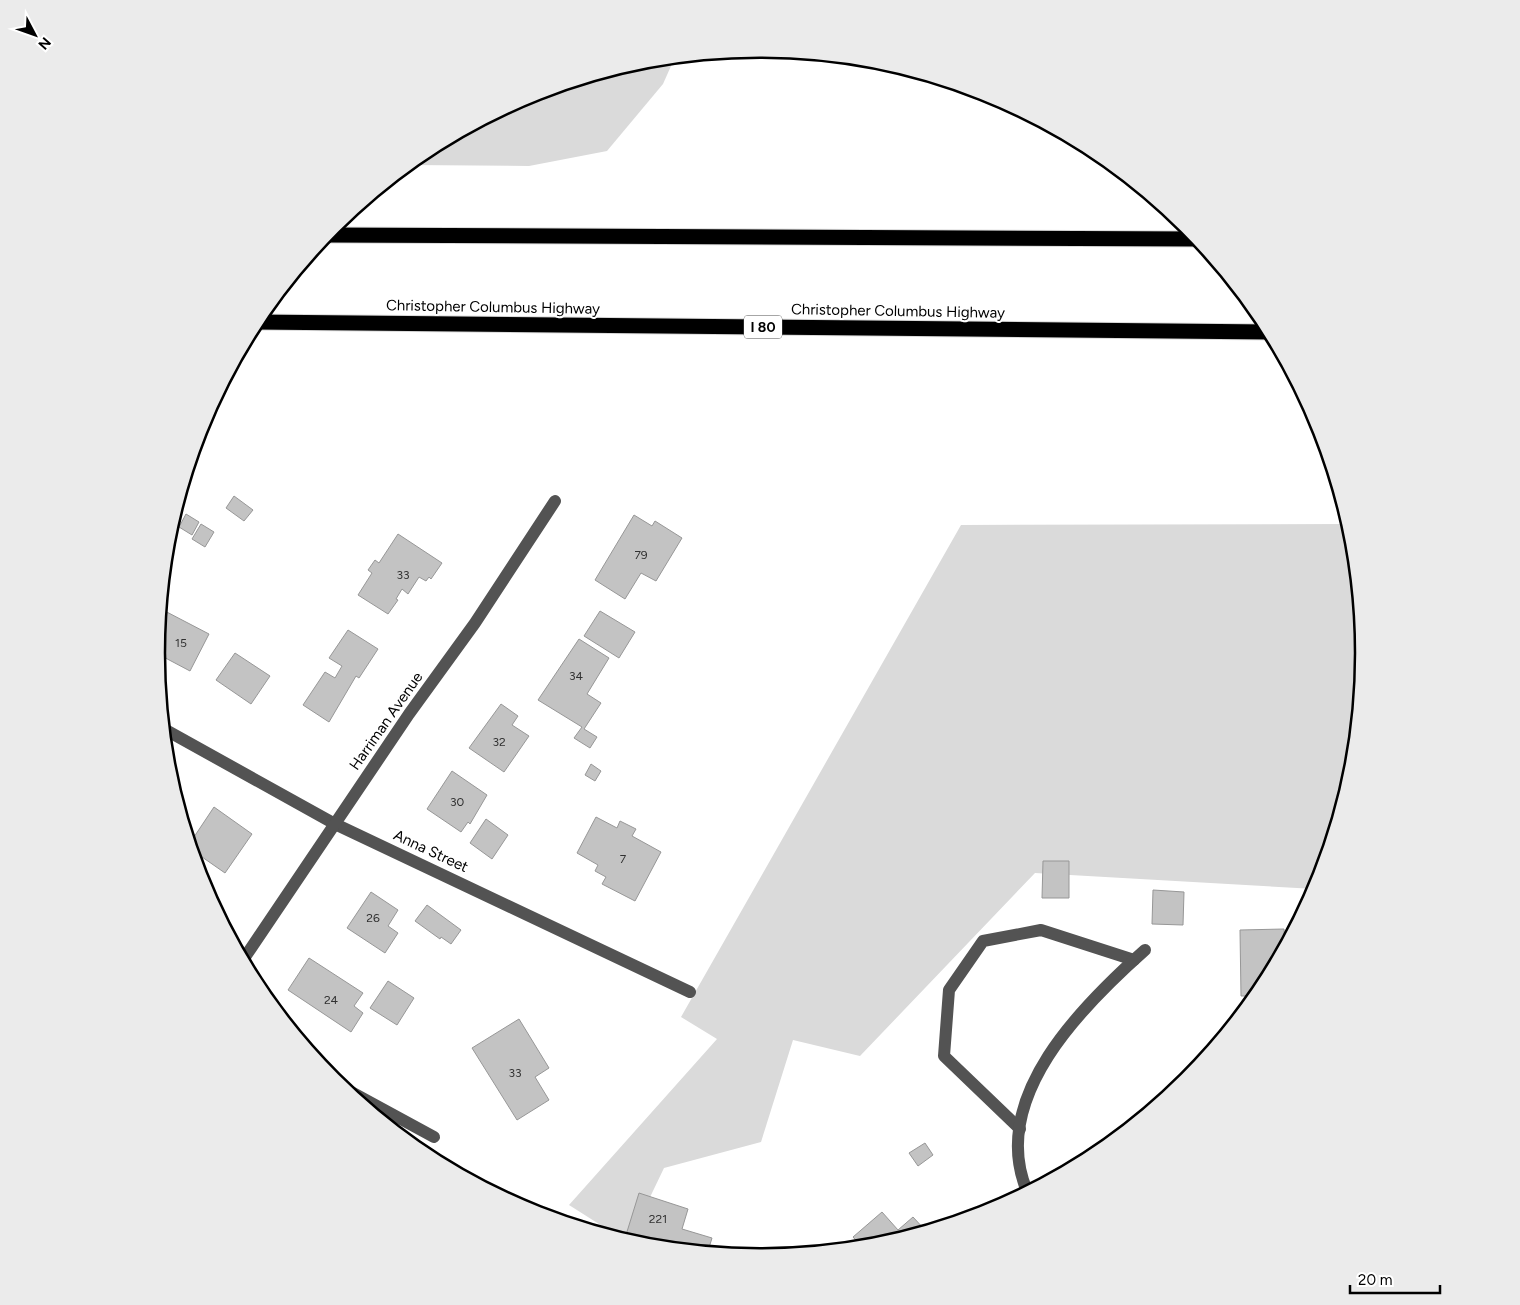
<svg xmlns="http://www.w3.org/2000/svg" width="1520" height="1305" font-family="Figtree,sans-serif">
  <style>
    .green { fill: #dadada }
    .building { fill: #c3c3c3; stroke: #979797 }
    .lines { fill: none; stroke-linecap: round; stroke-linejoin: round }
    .highway-casing { stroke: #dbdbdb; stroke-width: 17 }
    .minor { stroke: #535353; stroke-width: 12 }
    .highway { stroke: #000; stroke-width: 15 }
    .labels { text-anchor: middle; stroke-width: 4; stroke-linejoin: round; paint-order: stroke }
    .number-label { font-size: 12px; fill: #313131 }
    .shield { fill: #fff; stroke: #4c4c4c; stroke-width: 1 }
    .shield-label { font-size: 14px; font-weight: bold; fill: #000 }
    .street-label { font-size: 15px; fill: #000; stroke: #fff }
    .rim { fill: none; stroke: #000; stroke-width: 2.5 }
  </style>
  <rect width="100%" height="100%" fill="#fff"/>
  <g class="green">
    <path d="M675 57 663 84 607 151 529 166 408 165 425 150 529 95 642 60Z"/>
    <path d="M1349 524 1352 535 1364 653 1352 771 1315 889 1035 873 860 1056 793 1040 761 1142 664 1168 629 1241 621 1238 569 1205 717 1039 681 1017 961 525Z"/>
  </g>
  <g class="building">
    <path d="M234 496 253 510 244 521 226 508Z"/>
    <path d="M186 514 199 522 192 535 179 527Z"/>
    <path d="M634 515 652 526 655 521 682 538 656 581 641 573 625 599 595 580Z"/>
    <path d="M201 524 214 532 205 547 192 539Z"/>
    <path d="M398 534 442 563 431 579 429 577 426 581 419 577 408 594 402 589 396 599 398 600 388 614 358 595 372 573 368 570 375 560 379 563Z"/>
    <path d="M161 609 209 634 190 671 156 653Z"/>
    <path d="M600 611 635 632 619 658 584 636Z"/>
    <path d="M348 630 378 649 359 678 356 676 329 722 303 705 325 672 335 678 342 666 329 658Z"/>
    <path d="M579 639 609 658 587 694 601 703 584 729 597 737 590 748 574 738 582 727 538 700Z"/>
    <path d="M235 653 270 676 251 704 216 680Z"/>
    <path d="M501 704 518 716 512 725 529 736 504 772 469 748Z"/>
    <path d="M591 764 601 771 595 781 585 775Z"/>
    <path d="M452 771 487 795 470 824 468 822 461 832 427 809Z"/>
    <path d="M214 807 252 834 225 873 192 850 190 843Z"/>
    <path d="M596 817 617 828 620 821 636 829 632 836 661 852 635 901 602 884 606 877 595 871 598 865 577 853Z"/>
    <path d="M486 819 508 835 492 859 470 843Z"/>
    <path d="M1043 861H1069V898H1042Z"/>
    <path d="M1153 890 1184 892 1183 925 1152 924Z"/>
    <path d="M371 892 398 910 388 926 398 933 385 953 347 928Z"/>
    <path d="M427 905 461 930 451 944 441 937 440 939 415 921Z"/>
    <path d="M1284 929 1285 945 1262 988 1256 996H1241L1240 930Z"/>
    <path d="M309 958 363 993 354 1006 363 1013 351 1032 288 990Z"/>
    <path d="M388 981 414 998 397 1025 370 1008Z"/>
    <path d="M519 1019 549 1068 535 1077 549 1100 517 1120 472 1048Z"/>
    <path d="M925 1143 933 1155 918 1166 909 1153Z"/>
    <path d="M639 1193 688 1209 682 1229 712 1238 708 1251 642 1245 627 1240 628 1236 626 1235Z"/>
    <path d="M882 1212 898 1230 913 1217 925 1230 878 1245 861 1246 853 1237Z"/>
  </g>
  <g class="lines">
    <defs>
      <g id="highway">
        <path d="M325 235 1198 239"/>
        <path d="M255 322 1270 332"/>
      </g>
    </defs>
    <use href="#highway" class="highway-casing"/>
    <g class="minor">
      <path d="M164 729 335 824 690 992"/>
      <path d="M243 960 409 714 475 623 555 501"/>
      <path d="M342 1087 434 1137"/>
      <path d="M1020 1129 944 1056 949 990 983 941 1041 930 1134 960"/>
      <path d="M1027 1191C988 1098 1083 1005 1145 950"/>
    </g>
    <use href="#highway" class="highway"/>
  </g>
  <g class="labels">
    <g class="number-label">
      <text x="641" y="559">79</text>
      <text x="403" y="579">33</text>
      <text x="181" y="647">15</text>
      <text x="576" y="680">34</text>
      <text x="499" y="746">32</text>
      <text x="457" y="806">30</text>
      <text x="623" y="863">7</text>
      <text x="373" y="922">26</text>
      <text x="331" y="1004">24</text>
      <text x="515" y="1077">33</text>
      <text x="658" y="1223">221</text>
    </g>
    <rect class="shield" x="744" y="315.5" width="38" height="23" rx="4"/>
    <g class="shield-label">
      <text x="763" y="332">I 80</text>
    </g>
    <g class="street-label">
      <text transform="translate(493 307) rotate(1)" y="5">Christopher Columbus Highway</text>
      <text transform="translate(898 311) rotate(1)" y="5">Christopher Columbus Highway</text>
      <text transform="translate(386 721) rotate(-55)" y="5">Harriman Avenue</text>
      <text transform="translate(431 851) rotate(25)" y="5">Anna Street</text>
    </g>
  </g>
  <path d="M0 0H1520V1305H0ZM165 653a595 595 0 1 1 1190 0a595 595 0 1 1-1190 0Z" fill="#ebebeb" fill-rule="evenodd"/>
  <path class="rim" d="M165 653a595 595 0 1 1 1190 0a595 595 0 1 1-1190 0Z"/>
  <g transform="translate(35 35) rotate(131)" stroke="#ffffff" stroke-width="4" paint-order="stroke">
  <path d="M0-4L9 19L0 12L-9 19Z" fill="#000000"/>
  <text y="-8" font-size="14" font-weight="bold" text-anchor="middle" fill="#000000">N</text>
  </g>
  <path d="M1350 1285v8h90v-8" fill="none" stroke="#000000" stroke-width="2.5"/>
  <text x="1358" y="1285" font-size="15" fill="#000000" stroke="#ffffff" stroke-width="4" paint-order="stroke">20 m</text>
</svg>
